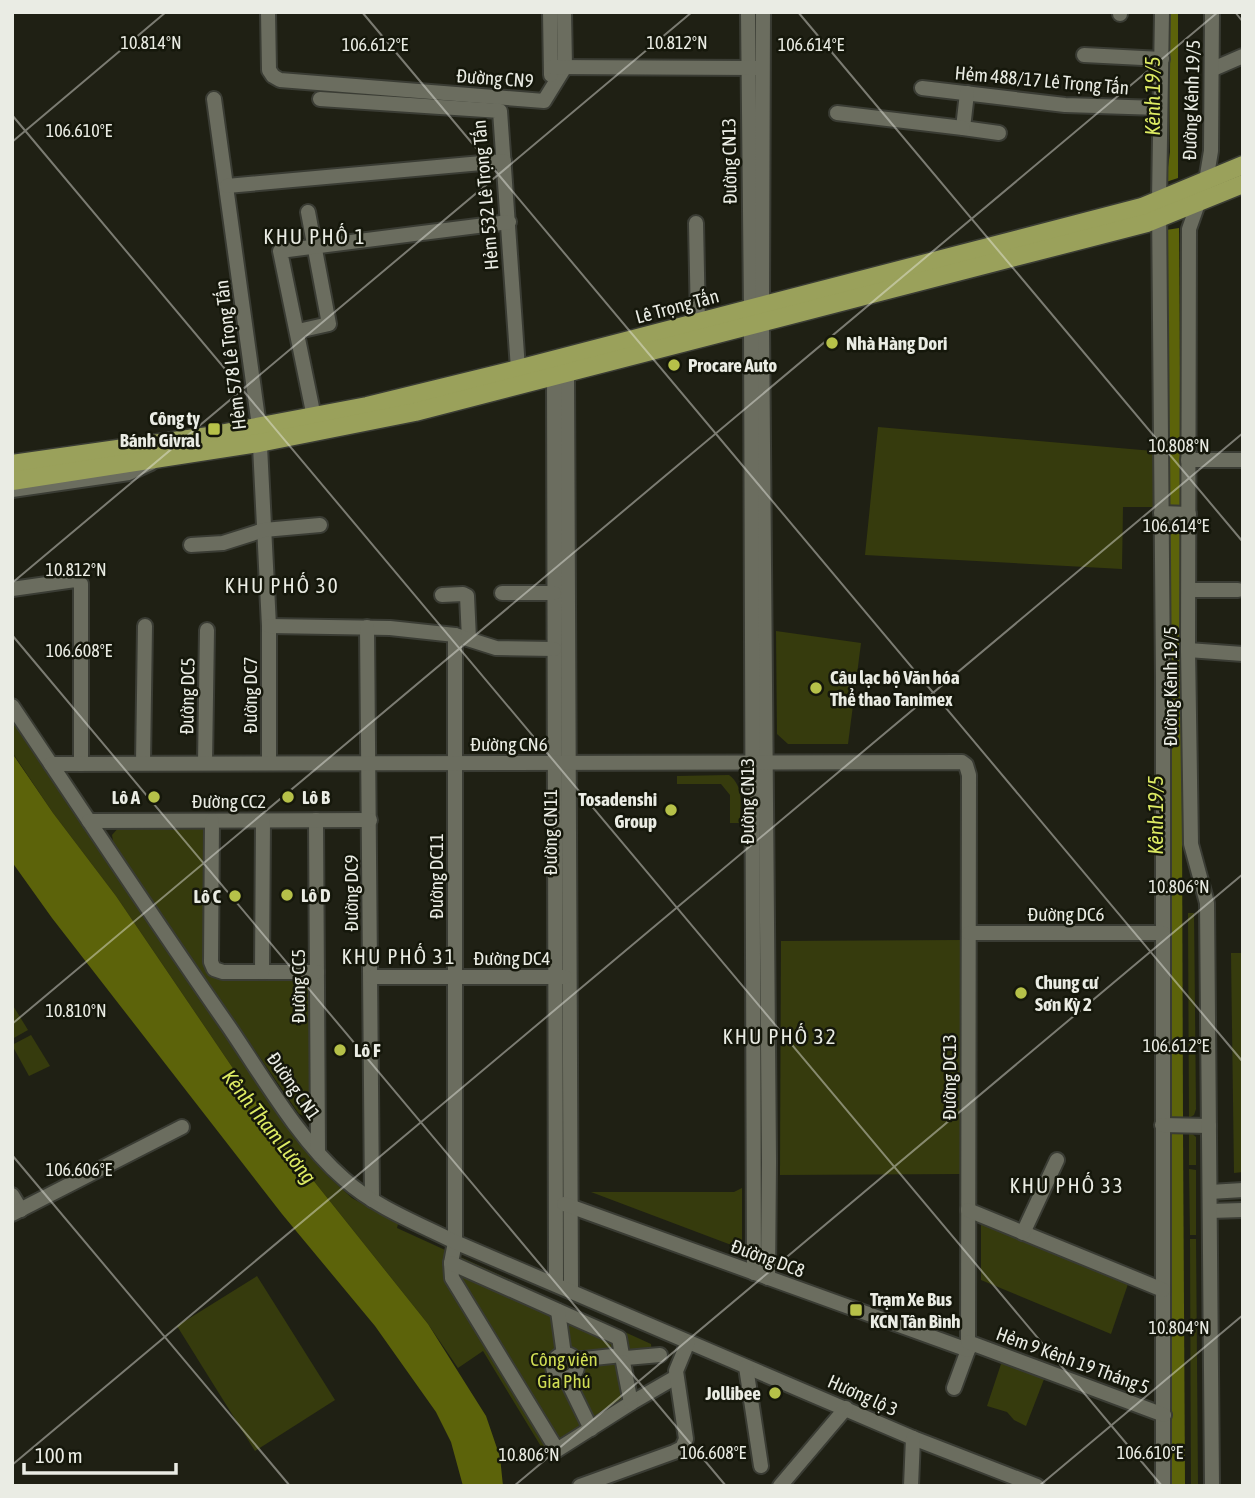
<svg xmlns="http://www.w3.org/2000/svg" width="1255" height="1498" font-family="'Asap Condensed',sans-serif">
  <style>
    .green { fill: #363b0d }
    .water { fill: #5c630a }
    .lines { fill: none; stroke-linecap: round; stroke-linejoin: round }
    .minor-casing { stroke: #3a3c34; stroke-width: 18 }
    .major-casing { stroke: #3a3c34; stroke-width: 21 }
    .minor { stroke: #6b6d5f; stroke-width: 14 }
    .major { stroke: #9aa15b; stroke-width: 18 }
    .ticks { fill: none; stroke: #eaece4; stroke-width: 2; stroke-opacity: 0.45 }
    .poi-dot { fill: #b6c149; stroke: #15170b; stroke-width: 2.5 }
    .labels { text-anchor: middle; stroke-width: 5; stroke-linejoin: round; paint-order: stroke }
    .street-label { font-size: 19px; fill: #eaece4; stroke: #15170b }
    .poi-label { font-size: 19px; font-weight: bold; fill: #eaece4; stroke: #15170b; text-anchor: start }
    .park-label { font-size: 19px; fill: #d0dd54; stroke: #15170b }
    .water-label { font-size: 21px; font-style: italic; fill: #ddeb63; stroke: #15170b }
    .neighbourhood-label { font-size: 21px; letter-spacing: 2px; fill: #eaece4; stroke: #15170b }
    .ticks-label { font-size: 18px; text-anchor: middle; fill: #eaece4; stroke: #15170b; stroke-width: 5; stroke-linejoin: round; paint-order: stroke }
  </style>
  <rect width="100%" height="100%" fill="#1f2014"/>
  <g class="green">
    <path d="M878 427 1153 451V507H1123L1122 569 865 555Z"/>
    <path d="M776 631 861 643 848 744H788L777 734Z"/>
    <path d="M12 719 243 1063 305 1148 330 1178 352 1198 398 1224 397 1228 651 1344 653 1363 627 1366 628 1400 545 1453 483 1351 458 1368 428 1324 305 1170 262 1111 116 896 53 813 12 752Z"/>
    <path d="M729 775C745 787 740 806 740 823H730V795L721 784H677V776Z"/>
    <path d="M120 826 204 827 206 829 212 975 221 979 310 980 311 1113 305 1116 299 1114 114 847 112 835Z"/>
    <path d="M1188 913H1194L1196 1109 1194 1115 1189 1118Z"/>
    <path d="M960 940V1174L780 1175 781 941Z"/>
    <path d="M1231 953H1243V1172L1234 1173Z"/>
    <path d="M12 1004 28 1030 12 1039Z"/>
    <path d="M31 1035 50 1066 29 1076 12 1045Z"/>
    <path d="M1189 1131 1196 1137V1165H1189Z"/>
    <path d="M1189 1169 1196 1170V1235H1190Z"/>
    <path d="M742 1188V1242L734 1246 591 1192H734Z"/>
    <path d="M986 1221 1129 1281 1111 1334 981 1280V1224Z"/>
    <path d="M1190 1239H1196L1198 1486H1191Z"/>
    <path d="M257 1276 335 1400 255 1451 177 1326Z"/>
    <path d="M1003 1358 1046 1374 1026 1426 1014 1420 1007 1412 987 1406Z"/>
  </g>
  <g class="water">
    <path d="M1168 12H1178V178L1166 182 1170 152Z"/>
    <path d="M1179 228 1181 511H1169L1166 230Z"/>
    <path d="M1169 518H1181L1183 1120H1170Z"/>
    <path d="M12 753 53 813 116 896 262 1111 305 1170 428 1324 486 1416 500 1457 503 1486H463L451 1442 436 1412 375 1326 282 1214 52 918 12 862Z"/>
    <path d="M1170 1131H1183L1185 1486H1172Z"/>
  </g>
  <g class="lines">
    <defs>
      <g id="minor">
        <path d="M268 12 269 70 273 76 280 80 544 101 565 67"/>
        <path d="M550 12 551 75"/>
        <path d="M564 12 565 67"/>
        <path d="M748 12 751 309"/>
        <path d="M1162 12 1159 201 1163 678V1486"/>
        <path d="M1120 14V12"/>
        <path d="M1084 55 1162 59"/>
        <path d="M551 67 756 68"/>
        <path d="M1213 69 1243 56"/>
        <path d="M922 88 1065 105 1160 108"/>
        <path d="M967 93 963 128 999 133"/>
        <path d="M214 99 259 426 269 626V763"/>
        <path d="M320 99 500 111 518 369"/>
        <path d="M837 113 963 128"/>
        <path d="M227 186 504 161"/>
        <path d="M696 223 698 322"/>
        <path d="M762 306 763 12"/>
        <path d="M762 324 769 1162 768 1278"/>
        <path d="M751 326 754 1273"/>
        <path d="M298 331 329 324 308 212"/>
        <path d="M567 374 571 1291"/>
        <path d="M554 377 556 1284"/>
        <path d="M314 417 280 251 509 222"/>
        <path d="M1188 460H1243"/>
        <path d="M12 490 129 473 151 463"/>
        <path d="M1161 513 1189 514"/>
        <path d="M191 545 223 543 264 530 320 525"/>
        <path d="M12 589 75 580 81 584V764"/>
        <path d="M1189 590H1238"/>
        <path d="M502 593H554"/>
        <path d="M442 595 463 594 467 596 469 639"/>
        <path d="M269 626 390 628 455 635 496 648 554 649"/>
        <path d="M367 627 372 1200"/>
        <path d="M455 635V1242L451 1263 452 1278 557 1450 631 1403 676 1377"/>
        <path d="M1188 650 1243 654"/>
        <path d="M12 706C84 813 155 921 229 1027 263 1077 299 1140 344 1179 375 1207 417 1223 455 1242L913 1438 1037 1486"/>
        <path d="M143 763 145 626"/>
        <path d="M205 763 207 630"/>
        <path d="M51 764 962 762 966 765 969 775 968 1350 954 1388"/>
        <path d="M316 820 318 1152"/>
        <path d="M89 821 370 820"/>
        <path d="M212 821 211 962 214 969 223 972H317"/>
        <path d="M969 933H1163"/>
        <path d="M262 972 263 820"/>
        <path d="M371 977H565"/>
        <path d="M1162 1125 1209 1126"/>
        <path d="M1210 1192 1243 1190"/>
        <path d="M12 1195 21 1210"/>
        <path d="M564 1204 968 1350"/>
        <path d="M968 1210 1163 1290"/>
        <path d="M1210 1211 1243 1210"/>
        <path d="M12 1214 182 1127"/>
        <path d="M1023 1233 1057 1160"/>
        <path d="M451 1263 619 1338 622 1355"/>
        <path d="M558 1311 564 1355"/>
        <path d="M968 1342 1164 1415"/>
        <circle cx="565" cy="1366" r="12"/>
        <path d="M575 1360 622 1355 626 1358 660 1355"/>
        <path d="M623 1362 631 1403"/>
        <path d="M746 1367 761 1466"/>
        <path d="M566 1378 591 1429"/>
        <path d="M580 1486 674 1452 682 1448 686 1439 676 1371 688 1342"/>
        <path d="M780 1486 846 1408"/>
        <path d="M911 1486 913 1438"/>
        <path d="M1212 1486 1207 903 1191 844 1188 650 1189 229 1206 181 1211 151 1212 12"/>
      </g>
      <g id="major">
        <path d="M12 464 209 436 367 406 518 369 1142 207 1243 165"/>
        <path d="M12 481 259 443 415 412 1147 223 1243 184"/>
      </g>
    </defs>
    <use href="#minor" class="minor-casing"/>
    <use href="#major" class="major-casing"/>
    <use href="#minor" class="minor"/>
    <use href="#major" class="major"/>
  </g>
  <path class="ticks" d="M362 12 1243 1062M798 12 1243 542M1235 12 1243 22M12 115 1162 1486M12 142 166 12M12 583 692 12M12 635 726 1486M12 1024 1218 12M12 1155 290 1486M12 1465 1243 433M514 1486 1243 874M1039 1486 1243 1315"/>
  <g class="poi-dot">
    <circle cx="832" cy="343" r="7"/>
    <circle cx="674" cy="365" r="7"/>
    <rect x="207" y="422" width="14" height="14" rx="3.5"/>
    <circle cx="816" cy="688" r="7"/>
    <circle cx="154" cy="797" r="7"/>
    <circle cx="288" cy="797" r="7"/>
    <circle cx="671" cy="810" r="7"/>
    <circle cx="287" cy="895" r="7"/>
    <circle cx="235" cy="896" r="7"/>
    <circle cx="1021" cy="993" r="7"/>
    <circle cx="340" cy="1050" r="7"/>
    <rect x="849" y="1303" width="14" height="14" rx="3.5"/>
    <circle cx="775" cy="1393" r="7"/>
  </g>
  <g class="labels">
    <g class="street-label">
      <text transform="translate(495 78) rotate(4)" y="7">Đường CN9</text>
      <text transform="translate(1042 80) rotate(5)" y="7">Hẻm 488/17 Lê Trọng Tấn</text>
      <text transform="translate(1191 100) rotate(-88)" y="7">Đường Kênh 19/5</text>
      <text transform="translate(729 161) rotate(-91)" y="7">Đường CN13</text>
      <text transform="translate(485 195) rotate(-95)" y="7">Hẻm 532 Lê Trọng Tấn</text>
      <text transform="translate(677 306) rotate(-15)" y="7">Lê Trọng Tấn</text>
      <text transform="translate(230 355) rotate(-97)" y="7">Hẻm 578 Lê Trọng Tấn</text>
      <text transform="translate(1170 686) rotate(-90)" y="7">Đường Kênh 19/5</text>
      <text transform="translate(250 695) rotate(-90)" y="7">Đường DC7</text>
      <text transform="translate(187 696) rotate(-89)" y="7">Đường DC5</text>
      <text x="509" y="751">Đường CN6</text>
      <text x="229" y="808">Đường CC2</text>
      <text transform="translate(747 801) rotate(-90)" y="7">Đường CN13</text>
      <text transform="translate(550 832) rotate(-90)" y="7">Đường CN11</text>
      <text transform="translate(436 876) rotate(-90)" y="7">Đường DC11</text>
      <text transform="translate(351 893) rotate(-90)" y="7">Đường DC9</text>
      <text x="1066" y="921">Đường DC6</text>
      <text x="512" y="965">Đường DC4</text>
      <text transform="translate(298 986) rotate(-90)" y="7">Đường CC5</text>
      <text transform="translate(949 1077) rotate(-90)" y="7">Đường DC13</text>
      <text transform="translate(294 1086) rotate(55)" y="7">Đường CN1</text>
      <text transform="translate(768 1258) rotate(20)" y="7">Đường DC8</text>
      <text transform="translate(1073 1360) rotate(20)" y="7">Hẻm 9 Kênh 19 Tháng 5</text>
      <text transform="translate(863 1395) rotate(24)" y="7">Hương lộ 3</text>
    </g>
    <g class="poi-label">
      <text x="846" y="350">Nhà Hàng Dori</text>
      <text x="688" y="372">Procare Auto</text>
      <text x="200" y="425" text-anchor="end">Công ty<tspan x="200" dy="22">Bánh Givral</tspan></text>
      <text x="830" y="684">Câu lạc bộ Văn hóa<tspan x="830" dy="22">Thể thao Tanimex</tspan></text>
      <text x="140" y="804" text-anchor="end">Lô A</text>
      <text x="302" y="804">Lô B</text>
      <text x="657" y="806" text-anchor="end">Tosadenshi<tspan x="657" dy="22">Group</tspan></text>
      <text x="301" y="902">Lô D</text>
      <text x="221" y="903" text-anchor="end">Lô C</text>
      <text x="1035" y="989">Chung cư<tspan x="1035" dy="22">Sơn Kỳ 2</tspan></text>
      <text x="354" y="1057">Lô F</text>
      <text x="870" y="1306">Trạm Xe Bus<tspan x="870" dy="22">KCN Tân Bình</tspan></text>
      <text x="761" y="1400" text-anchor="end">Jollibee</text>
    </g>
    <g class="park-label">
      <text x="564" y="1366">Công viên<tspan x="564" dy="22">Gia Phú</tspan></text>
    </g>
    <g class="water-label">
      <text transform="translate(1153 96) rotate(-90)" y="7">Kênh 19/5</text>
      <text transform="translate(1156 815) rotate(-90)" y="7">Kênh 19/5</text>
      <text transform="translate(269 1127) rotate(52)" y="7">Kênh Tham Lương</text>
    </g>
    <g class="neighbourhood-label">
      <text x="315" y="244">KHU PHỐ 1</text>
      <text x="282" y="593">KHU PHỐ 30</text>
      <text x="399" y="964">KHU PHỐ 31</text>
      <text x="780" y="1044">KHU PHỐ 32</text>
      <text x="1067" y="1193">KHU PHỐ 33</text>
    </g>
  </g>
  <g class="ticks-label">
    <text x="151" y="49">10.814°N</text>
    <text x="677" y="49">10.812°N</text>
    <text x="375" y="51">106.612°E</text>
    <text x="811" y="51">106.614°E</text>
    <text x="79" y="137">106.610°E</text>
    <text x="1179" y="452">10.808°N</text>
    <text x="1176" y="532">106.614°E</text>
    <text x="76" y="576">10.812°N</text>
    <text x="79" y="657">106.608°E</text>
    <text x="1179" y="893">10.806°N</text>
    <text x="76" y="1017">10.810°N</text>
    <text x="1176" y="1052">106.612°E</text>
    <text x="79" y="1176">106.606°E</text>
    <text x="1179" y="1334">10.804°N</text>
    <text x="713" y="1459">106.608°E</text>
    <text x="1150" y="1459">106.610°E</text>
    <text x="529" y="1461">10.806°N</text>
  </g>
  <rect width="1255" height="1498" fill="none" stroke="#eaece4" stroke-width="28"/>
  <path d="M24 1463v10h152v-10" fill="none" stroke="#eaece4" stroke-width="3.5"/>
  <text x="35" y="1463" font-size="21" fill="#eaece4" stroke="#15170b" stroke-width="5" paint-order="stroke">100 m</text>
</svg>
